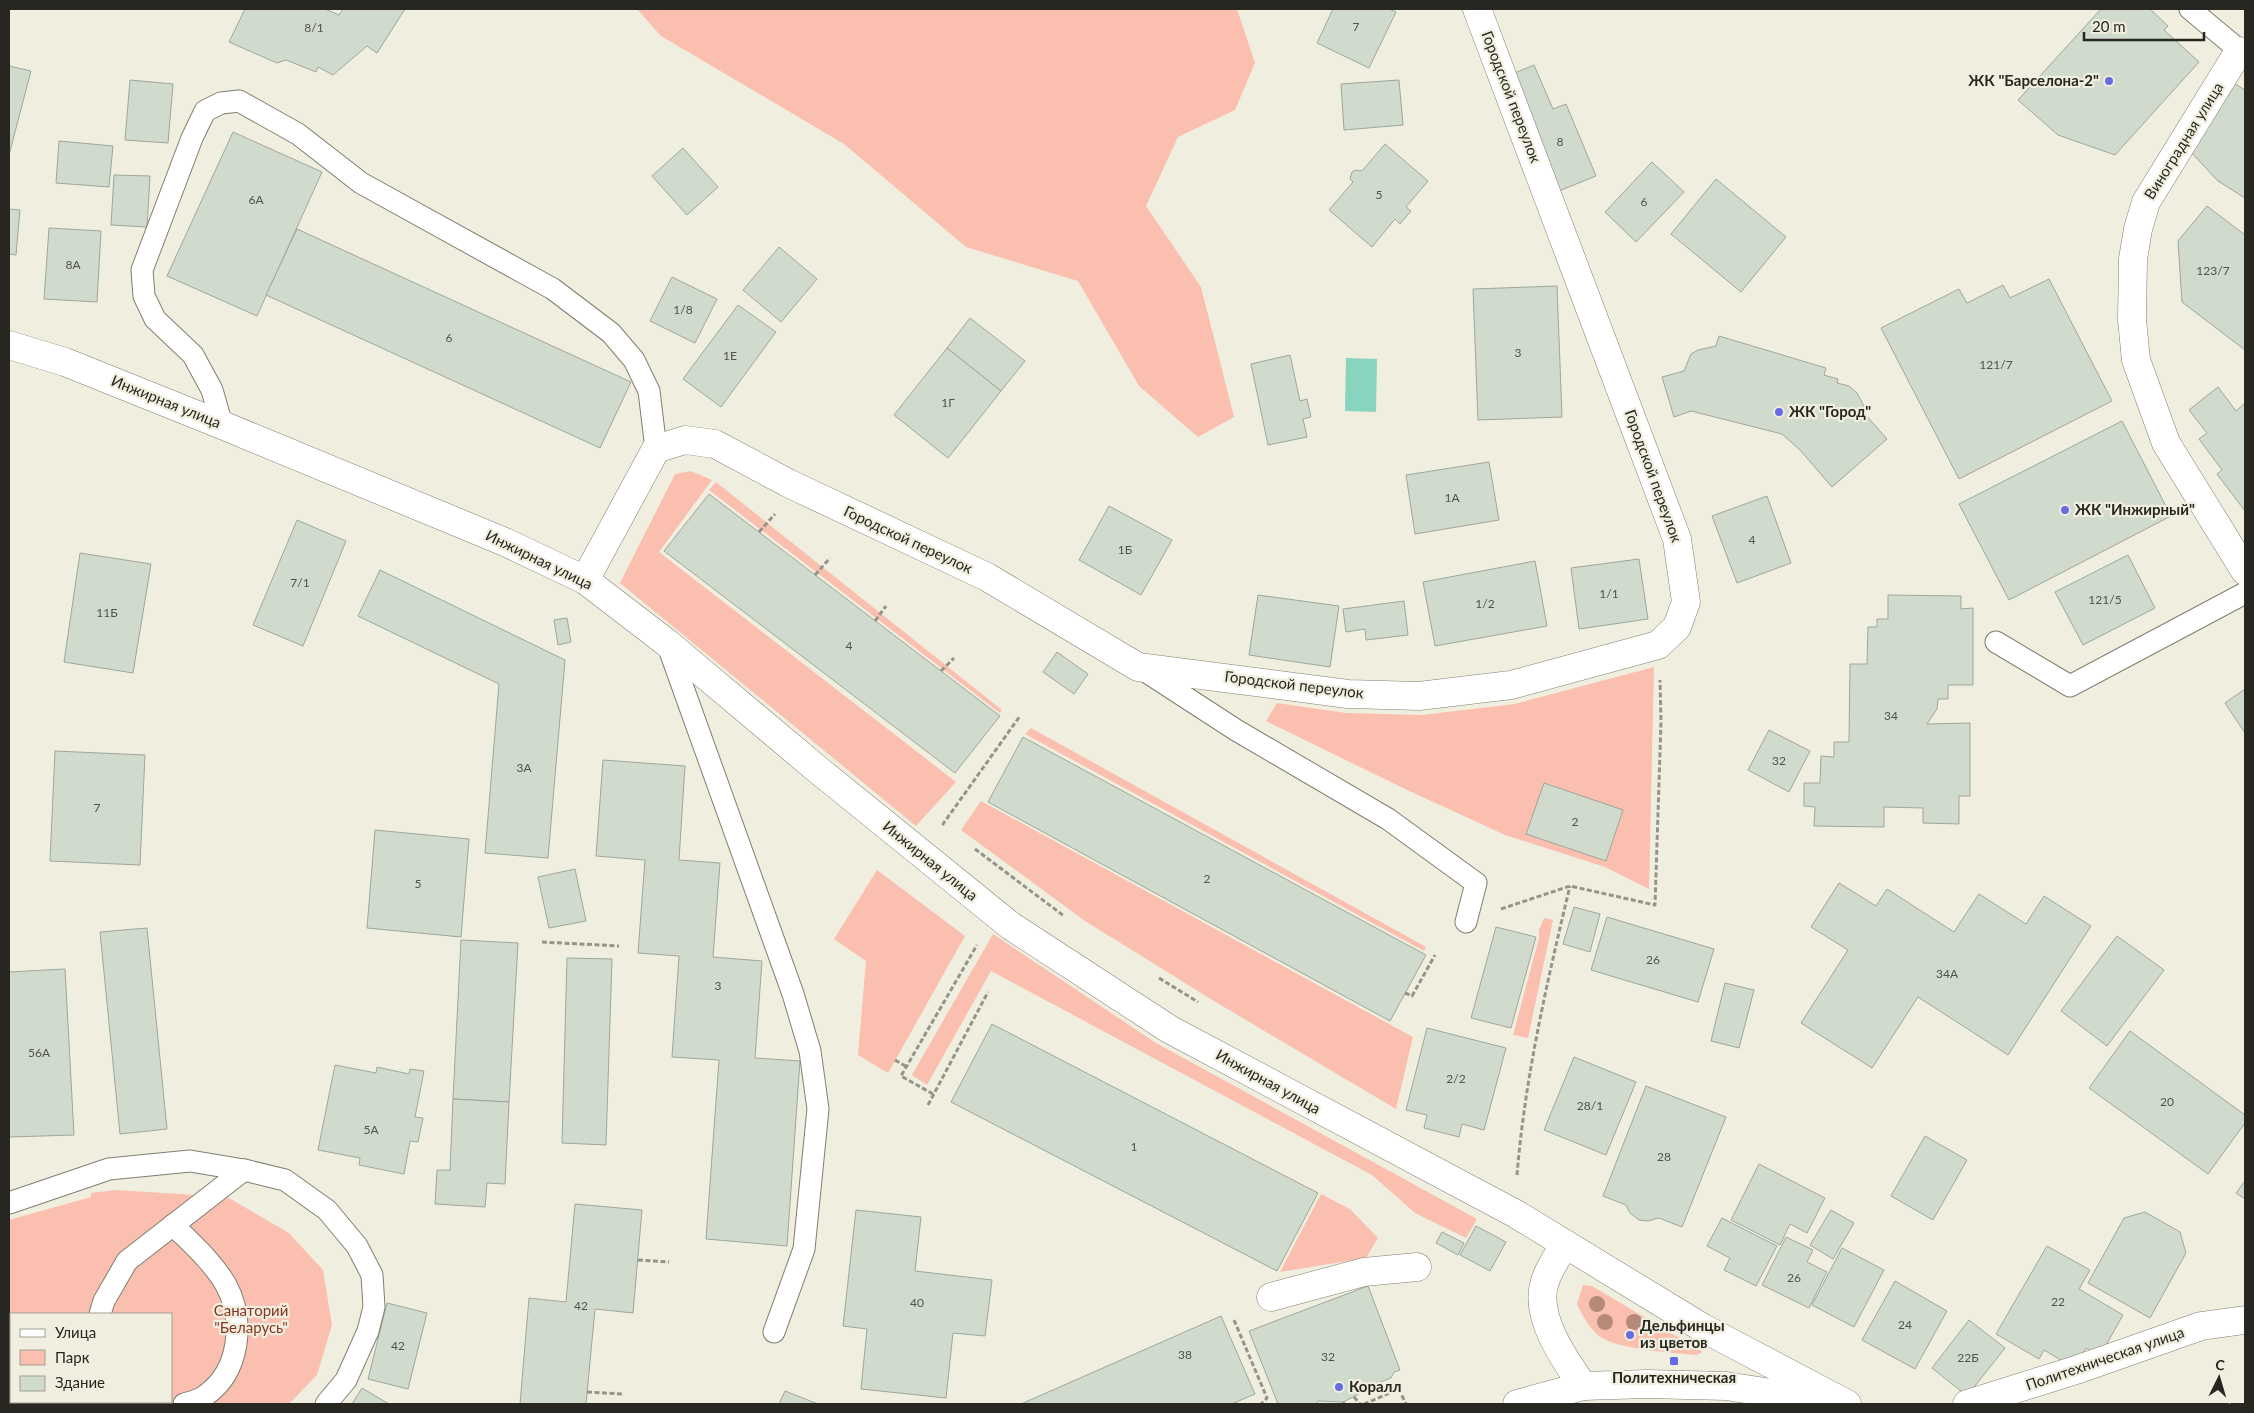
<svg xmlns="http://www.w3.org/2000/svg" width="2254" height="1413" font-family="Lato,sans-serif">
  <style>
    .green { fill: #fabfaf; fill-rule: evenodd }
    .water { fill: #88d4be }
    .building { fill: #d0dacd; stroke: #9da79b }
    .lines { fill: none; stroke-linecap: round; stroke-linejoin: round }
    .lane-casing { stroke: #807f71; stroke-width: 23 }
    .street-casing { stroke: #807f71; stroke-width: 29 }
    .secondary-casing { stroke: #807f71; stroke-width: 29 }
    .path { stroke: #959488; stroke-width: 3; stroke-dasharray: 5 2.5; stroke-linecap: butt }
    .lane { stroke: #fff; stroke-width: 21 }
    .street { stroke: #fff; stroke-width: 28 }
    .secondary { stroke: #fff; stroke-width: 28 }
    .tree { fill: #b58a78 }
    .poi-dot { fill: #666be4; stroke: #f0efdf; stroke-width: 2 }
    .labels { text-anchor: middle; stroke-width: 4.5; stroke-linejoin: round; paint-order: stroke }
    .number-label { font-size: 12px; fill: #51534b }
    .poi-label { font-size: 15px; font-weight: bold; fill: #272620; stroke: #f0efdf; text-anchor: start }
    .street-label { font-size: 15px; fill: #272620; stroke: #f0efdf }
    .park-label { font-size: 15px; fill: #853723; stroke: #f0efdf }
  </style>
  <rect width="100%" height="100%" fill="#f0efdf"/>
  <g class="green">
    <path d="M637 9H1237L1255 63 1235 110 1178 137 1146 206 1201 287 1234 417 1198 437 1139 386 1078 281 966 247 844 144 661 36Z"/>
    <path d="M691 471 712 480 659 552 956 782 916 826 620 583 675 474Z"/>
    <path d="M716 482 1002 710 1000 713 709 490Z"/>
    <path d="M1654 667 1649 889 1605 867 1505 835 1403 788 1266 721 1277 703 1346 713 1422 715 1515 704Z"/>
    <path d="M1031 728 1426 947 1424 951 1025 734Z"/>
    <path d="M981 801 1413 1037 1396 1109 1214 1001 1085 921 961 830Z"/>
    <path d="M877 870 965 936 888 1073 858 1055 866 961 834 939Z"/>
    <path d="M1544 918 1553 920 1528 1038 1513 1035 1539 938V930Z"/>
    <path d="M993 934 1156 1043 1477 1219 1466 1238 1415 1213 1372 1175 991 971 927 1085 912 1075Z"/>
    <path d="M116 1190 227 1197 289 1233 323 1270 332 1325 317 1375 289 1404H9V1220L91 1197V1193ZM11 1314H171V1402H11Z"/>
    <path d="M1321 1194 1350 1209 1378 1238 1366 1258 1280 1272Z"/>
    <path d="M1583 1285 1592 1286 1703 1352 1696 1355C1674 1353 1615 1349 1599 1336 1590 1329 1582 1315 1577 1304Z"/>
  </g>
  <path class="water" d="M1346 358 1377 359 1376 412 1345 411Z"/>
  <g class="building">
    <path d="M245 9H325L339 15 343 9H405L377 53 367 46 333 75 318 67 316 72 286 60 277 63 229 42Z"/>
    <path d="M1333 9H1389L1396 12 1369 68 1317 43Z"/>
    <path d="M2101 9H2150L2168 26 2164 30 2199 62 2115 155 2058 135 2018 100Z"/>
    <path d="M1534 65 1553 109 1566 104 1596 176 1559 191 1510 75Z"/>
    <path d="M9 66 31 71 9 155Z"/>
    <path d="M130 80 173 84 168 143 125 140Z"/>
    <path d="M1399 80 1403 125 1344 130 1341 84Z"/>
    <path d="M2229 80 2245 90V198L2218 181 2189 150Z"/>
    <path d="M233 132 322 172 257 316 167 276Z"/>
    <path d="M59 141 113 146 109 187 56 183Z"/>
    <path d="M1385 144 1428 181 1406 207 1411 211 1400 224 1395 219 1372 247 1329 210 1353 182 1350 179 1352 172 1355 170 1362 171Z"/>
    <path d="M683 148 718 187 687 215 652 176Z"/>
    <path d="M1652 162 1684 192 1636 242 1605 212Z"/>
    <path d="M114 175 150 176 147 227 111 225Z"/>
    <path d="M1716 179 1786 237 1741 292 1671 234Z"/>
    <path d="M2207 206 2245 235V350L2182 302 2178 241Z"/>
    <path d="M9 209 20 210 16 255 9 254Z"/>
    <path d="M49 228 101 231 97 302 44 299Z"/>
    <path d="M297 229 631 382 600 448 266 295Z"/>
    <path d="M779 247 817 279 781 322 743 290Z"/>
    <path d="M672 277 717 299 695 343 650 321Z"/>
    <path d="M2049 279 2112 401 1959 479 1881 328 1959 289 1967 303 2003 285 2010 298Z"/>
    <path d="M1557 286 1562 417 1478 420 1473 289Z"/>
    <path d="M738 305 776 332 721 407 683 379Z"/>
    <path d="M970 318 1025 361 1001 391 947 348Z"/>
    <path d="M1719 336 1826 368 1824 375 1838 379 1837 383 1849 386 1857 393 1863 404 1864 413 1887 439 1832 487 1800 450 1782 434 1691 411 1674 417 1662 377 1684 371 1691 354 1698 350 1716 346Z"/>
    <path d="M947 348 1001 391 948 458 894 415Z"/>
    <path d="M1290 355 1300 401 1307 399 1311 417 1303 419 1307 437 1268 445 1251 364Z"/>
    <path d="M2218 387 2236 411 2245 403V511L2217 474 2222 470 2199 439 2207 433 2189 410Z"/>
    <path d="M2122 421 2171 516 2009 600 1959 504Z"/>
    <path d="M1489 462 1499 520 1415 534 1406 475Z"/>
    <path d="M709 494 1000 716 955 773 664 551Z"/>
    <path d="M1767 496 1791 563 1737 583 1712 516Z"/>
    <path d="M1109 506 1172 540 1141 595 1079 560Z"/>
    <path d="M297 520 346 541 303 646 253 625Z"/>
    <path d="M80 553 151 564 133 673 64 662Z"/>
    <path d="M2128 555 2155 608 2083 645 2055 592Z"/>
    <path d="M1639 559 1648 619 1579 629 1571 568Z"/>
    <path d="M1535 561 1547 626 1435 646 1423 582Z"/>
    <path d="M380 570 565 660 548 858 485 853 499 684 358 616Z"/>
    <path d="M1258 595 1339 606 1330 667 1249 655Z"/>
    <path d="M1888 595 1961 596V609L1973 608V685H1948V699H1938L1937 709 1927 724 1970 723V796H1959V824L1923 823V808L1884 807V827L1814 826 1815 807 1804 806V783H1820L1821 756 1834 757V742H1849L1850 664H1867L1868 627H1877V619H1888Z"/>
    <path d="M1404 601 1408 635 1366 640 1365 629 1346 632 1343 609Z"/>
    <path d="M567 618 571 642 558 645 554 620Z"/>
    <path d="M1057 652 1088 674 1074 694 1043 672Z"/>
    <path d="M2245 689V733L2225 703Z"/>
    <path d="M1769 730 1810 751 1789 792 1748 770Z"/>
    <path d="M1023 737 1426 955 1390 1021 988 802Z"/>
    <path d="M55 751 145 755 140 865 50 861Z"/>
    <path d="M603 760 685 766 679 860 720 863 713 957 762 961 755 1058 800 1061 787 1246 706 1239 719 1060 672 1057 679 956 638 953 645 860 596 856Z"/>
    <path d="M1544 783 1623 810 1606 861 1526 834Z"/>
    <path d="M375 830 469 839 461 937 367 928Z"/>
    <path d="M575 869 586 921 549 928 538 877Z"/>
    <path d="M1839 883 1876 906 1887 889 1954 932 1979 894 2026 924 2044 896 2091 926 2008 1055 1918 997 1872 1068 1801 1023 1848 950 1811 927Z"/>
    <path d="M1574 907 1600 914 1590 952 1563 944Z"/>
    <path d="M1607 917 1714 949 1698 1002 1591 970Z"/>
    <path d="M1496 927 1536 937 1511 1028 1471 1018Z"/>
    <path d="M147 928 167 1129 120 1134 100 932Z"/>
    <path d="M2117 936 2164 970 2107 1046 2061 1011Z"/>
    <path d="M461 940 518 943 509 1102 453 1099Z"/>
    <path d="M567 958 612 959 606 1145 562 1143Z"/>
    <path d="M65 969 74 1135 9 1137V972Z"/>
    <path d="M1725 983 1754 990 1739 1048 1711 1041Z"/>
    <path d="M992 1024 1318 1193 1277 1271 951 1102Z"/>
    <path d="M1427 1028 1506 1048 1484 1130 1462 1124 1459 1137 1424 1128 1427 1115 1406 1110Z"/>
    <path d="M2130 1031 2245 1115V1123L2208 1174 2089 1088Z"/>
    <path d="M1574 1057 1636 1082 1606 1155 1544 1130Z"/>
    <path d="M335 1065 376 1073 377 1067 409 1074 410 1069 424 1071 415 1117 423 1118 418 1142 410 1141 404 1174 359 1165 360 1158 318 1150Z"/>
    <path d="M1646 1086 1726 1117 1682 1227 1659 1218 1648 1221 1639 1220 1630 1213 1626 1205 1603 1196Z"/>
    <path d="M453 1099 509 1102 505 1184 487 1183 485 1207 435 1204 437 1170H450Z"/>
    <path d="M1925 1136 1967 1160 1933 1220 1891 1196Z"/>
    <path d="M1759 1164 1825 1198 1807 1233 1790 1224 1780 1245 1731 1220Z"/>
    <path d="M2245 1181V1199L2236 1193Z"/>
    <path d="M575 1204 642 1210 633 1313 595 1309 586 1404H520L529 1298 566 1302Z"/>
    <path d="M856 1210 921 1217 915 1271 992 1280 985 1336 953 1333 946 1398 861 1389 867 1329 843 1326Z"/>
    <path d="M1831 1210 1854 1223 1833 1259 1810 1245Z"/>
    <path d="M2145 1212 2180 1232 2186 1253 2150 1318 2088 1283 2124 1218Z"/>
    <path d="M1722 1218 1777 1246 1756 1286 1724 1270 1730 1258 1707 1246Z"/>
    <path d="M1476 1226 1506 1242 1490 1271 1460 1255Z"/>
    <path d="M1442 1232 1464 1243 1458 1255 1436 1243Z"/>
    <path d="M1786 1237 1813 1250 1807 1262 1827 1272 1809 1308 1762 1285Z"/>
    <path d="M2047 1246 2090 1270 2079 1289 2123 1315 2100 1356 2086 1348 2074 1368 2044 1350 2039 1359 1996 1334Z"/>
    <path d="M1842 1248 1884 1270 1854 1327 1812 1305Z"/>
    <path d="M1895 1281 1947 1311 1915 1369 1862 1340Z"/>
    <path d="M1368 1286 1400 1370 1394 1372 1391 1378 1375 1384 1367 1382 1359 1394 1343 1402 1318 1401 1316 1404H1278L1249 1331Z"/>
    <path d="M387 1303 427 1313 408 1389 368 1379Z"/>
    <path d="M1221 1316 1255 1394 1232 1404H1021Z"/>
    <path d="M1969 1320 2005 1348 1967 1396 1932 1368Z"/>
    <path d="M9 1323H11V1402H47V1404H9Z"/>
    <path d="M362 1388 389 1404H352Z"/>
    <path d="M785 1391 818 1404H779Z"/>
  </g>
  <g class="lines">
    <defs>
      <g id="lane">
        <path d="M2190 9 2245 55"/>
        <path d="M222 425 212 390 193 355 155 319 144 296 142 270 192 138 205 111 221 103 239 101 298 134 361 183 553 289 611 333 634 360 649 391 656 449"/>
        <path d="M1996 642 2070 686 2245 593"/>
        <path d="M667 643 793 994 810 1051 818 1109 804 1249 774 1332"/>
        <path d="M1142 669 1236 730 1388 819 1476 883 1466 922"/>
        <path d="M9 1203 109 1169 190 1161 244 1170 285 1180 327 1210 357 1246 372 1275 374 1307 368 1331 346 1380 326 1404"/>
        <path d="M173 1225C191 1243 213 1262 226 1285 245 1320 240 1371 206 1395 200 1400 191 1402 184 1404"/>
        <path d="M100 1314 104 1301 127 1261 244 1170"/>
        <path d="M126 1402 149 1404"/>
      </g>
      <g id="street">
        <path d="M2239 51 2146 202 2138 229 2133 259 2132 320 2136 360 2166 443 2245 571"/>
        <path d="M585 580 656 449 685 440 715 444 788 483 987 577 1138 667 1348 694 1419 696 1511 685 1658 645 1677 627 1686 602 1677 539 1477 9"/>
        <path d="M1565 1244C1558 1256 1547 1271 1544 1285 1535 1318 1565 1360 1583 1386"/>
        <path d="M1271 1297 1364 1272 1417 1267"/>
        <path d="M1517 1404 1583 1386 1647 1384 1726 1386 1843 1404"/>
        <path d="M1967 1404 2076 1370 2201 1326 2245 1320"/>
      </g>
      <path id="secondary" d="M9 345 65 362 222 425 505 542 585 580 667 643 817 769 1011 926 1169 1029 1516 1214 1703 1328 1847 1404"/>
    </defs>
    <use href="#lane" class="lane-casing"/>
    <use href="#street" class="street-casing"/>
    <use href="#secondary" class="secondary-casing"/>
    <g class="path">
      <path d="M759 532 775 514"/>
      <path d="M815 575 830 558"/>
      <path d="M875 621 886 606"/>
      <path d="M941 671 954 658"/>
      <path d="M944 825 943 824 1020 716"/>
      <path d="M975 849 1064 916"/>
      <path d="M1501 909 1570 886 1655 905 1661 722 1660 680"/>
      <path d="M542 942 619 946"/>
      <path d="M1159 978 1198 1002"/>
      <path d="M1405 993 1412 996 1435 955"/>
      <path d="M895 1060 907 1067"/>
      <path d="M933 1094 901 1076 977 945"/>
      <path d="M928 1105 988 992"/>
      <path d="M1517 1175C1525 1077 1547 982 1570 886"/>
      <path d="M638 1260 669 1262"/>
      <path d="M1234 1320 1267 1398 1261 1404"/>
      <path d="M587 1392 622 1394"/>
      <path d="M1354 1397 1360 1404"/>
      <path d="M1343 1402 1344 1404"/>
      <path d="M1364 1404 1399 1389 1406 1404"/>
    </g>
    <use href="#lane" class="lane"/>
    <use href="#street" class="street"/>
    <use href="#secondary" class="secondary"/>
  </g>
  <g class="tree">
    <circle cx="1597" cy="1304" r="8"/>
    <circle cx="1605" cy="1322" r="8"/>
    <circle cx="1634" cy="1322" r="8"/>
  </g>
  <g class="poi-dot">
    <circle cx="2109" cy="81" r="5"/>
    <circle cx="1779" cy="412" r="5"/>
    <circle cx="2065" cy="510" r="5"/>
    <circle cx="1630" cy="1335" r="5"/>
    <rect x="1669" y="1356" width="10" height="10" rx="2.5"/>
    <circle cx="1339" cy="1387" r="5"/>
  </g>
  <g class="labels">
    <g class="number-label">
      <text x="1356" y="31">7</text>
      <text x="314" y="32">8/1</text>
      <text x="1560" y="146">8</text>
      <text x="1379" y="199">5</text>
      <text x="256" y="204">6А</text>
      <text x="1644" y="206">6</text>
      <text x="73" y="269">8А</text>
      <text x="2213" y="275">123/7</text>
      <text x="683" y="314">1/8</text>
      <text x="449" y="342">6</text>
      <text x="1518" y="357">3</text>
      <text x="730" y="360">1Е</text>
      <text x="1996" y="369">121/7</text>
      <text x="948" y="407">1Г</text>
      <text x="1452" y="502">1А</text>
      <text x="1752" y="544">4</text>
      <text x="1125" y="554">1Б</text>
      <text x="300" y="587">7/1</text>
      <text x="1609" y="598">1/1</text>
      <text x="2105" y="604">121/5</text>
      <text x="1485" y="608">1/2</text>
      <text x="107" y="617">11Б</text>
      <text x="849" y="650">4</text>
      <text x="1891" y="720">34</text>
      <text x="1779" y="765">32</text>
      <text x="524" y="772">3А</text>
      <text x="97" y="812">7</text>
      <text x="1575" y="826">2</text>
      <text x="1207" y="883">2</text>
      <text x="418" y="888">5</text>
      <text x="1653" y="964">26</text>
      <text x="1947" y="978">34А</text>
      <text x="718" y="990">3</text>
      <text x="39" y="1057">56А</text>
      <text x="1456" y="1083">2/2</text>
      <text x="2167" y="1106">20</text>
      <text x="1590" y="1110">28/1</text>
      <text x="371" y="1134">5А</text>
      <text x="1134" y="1151">1</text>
      <text x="1664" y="1161">28</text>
      <text x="1794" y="1282">26</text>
      <text x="2058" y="1306">22</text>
      <text x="917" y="1307">40</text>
      <text x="581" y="1310">42</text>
      <text x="1905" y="1329">24</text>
      <text x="398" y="1350">42</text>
      <text x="1185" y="1359">38</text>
      <text x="1328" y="1361">32</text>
      <text x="1968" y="1362">22Б</text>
    </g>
    <g class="poi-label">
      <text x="2099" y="86" text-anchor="end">ЖК "Барселона-2"</text>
      <text x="1789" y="417">ЖК "Город"</text>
      <text x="2075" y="515">ЖК "Инжирный"</text>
      <text x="1640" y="1331">Дельфинцы<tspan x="1640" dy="17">из цветов</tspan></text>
      <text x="1674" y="1383" text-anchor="middle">Политехническая</text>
      <text x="1349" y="1392">Коралл</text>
    </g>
    <g class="street-label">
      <text transform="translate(1511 97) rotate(69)" y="5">Городской переулок</text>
      <text transform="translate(2184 141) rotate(-58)" y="5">Виноградная улица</text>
      <text transform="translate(166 402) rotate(22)" y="5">Инжирная улица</text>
      <text transform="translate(1653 476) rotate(70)" y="5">Городской переулок</text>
      <text transform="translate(908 540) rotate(25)" y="5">Городской переулок</text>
      <text transform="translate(539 560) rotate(26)" y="5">Инжирная улица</text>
      <text transform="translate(1294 685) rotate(7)" y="5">Городской переулок</text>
      <text transform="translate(930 861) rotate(39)" y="5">Инжирная улица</text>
      <text transform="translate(1268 1082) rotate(29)" y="5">Инжирная улица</text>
      <text transform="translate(2105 1359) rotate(-19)" y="5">Политехническая улица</text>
    </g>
    <g class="park-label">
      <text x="251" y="1316">Санаторий<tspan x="251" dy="17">"Беларусь"</tspan></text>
    </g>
  </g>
  <rect width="2254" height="1413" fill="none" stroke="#272620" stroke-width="20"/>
  <rect x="10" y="1313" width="162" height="90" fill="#f0efdf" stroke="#a09f93"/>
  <rect x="20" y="1329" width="25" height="8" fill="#ffffff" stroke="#a09f93"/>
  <text x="55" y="1338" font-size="15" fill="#272620">Улица</text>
  <rect x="20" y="1350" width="25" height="15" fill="#fabfaf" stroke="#a09f93"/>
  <text x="55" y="1363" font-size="15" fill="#272620">Парк</text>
  <rect x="20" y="1376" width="25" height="15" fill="#d0dacd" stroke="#a09f93"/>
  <text x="55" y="1388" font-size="15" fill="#272620">Здание</text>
  <g transform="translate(2219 1378) rotate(5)" stroke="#f0efdf" stroke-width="4" paint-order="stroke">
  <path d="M0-4L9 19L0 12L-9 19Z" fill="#272620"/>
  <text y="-8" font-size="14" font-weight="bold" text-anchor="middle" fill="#272620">С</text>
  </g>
  <path d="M2084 32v8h120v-8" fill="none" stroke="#272620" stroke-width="2.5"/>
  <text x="2092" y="32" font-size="15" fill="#272620" stroke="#f0efdf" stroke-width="4" paint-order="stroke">20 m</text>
</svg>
